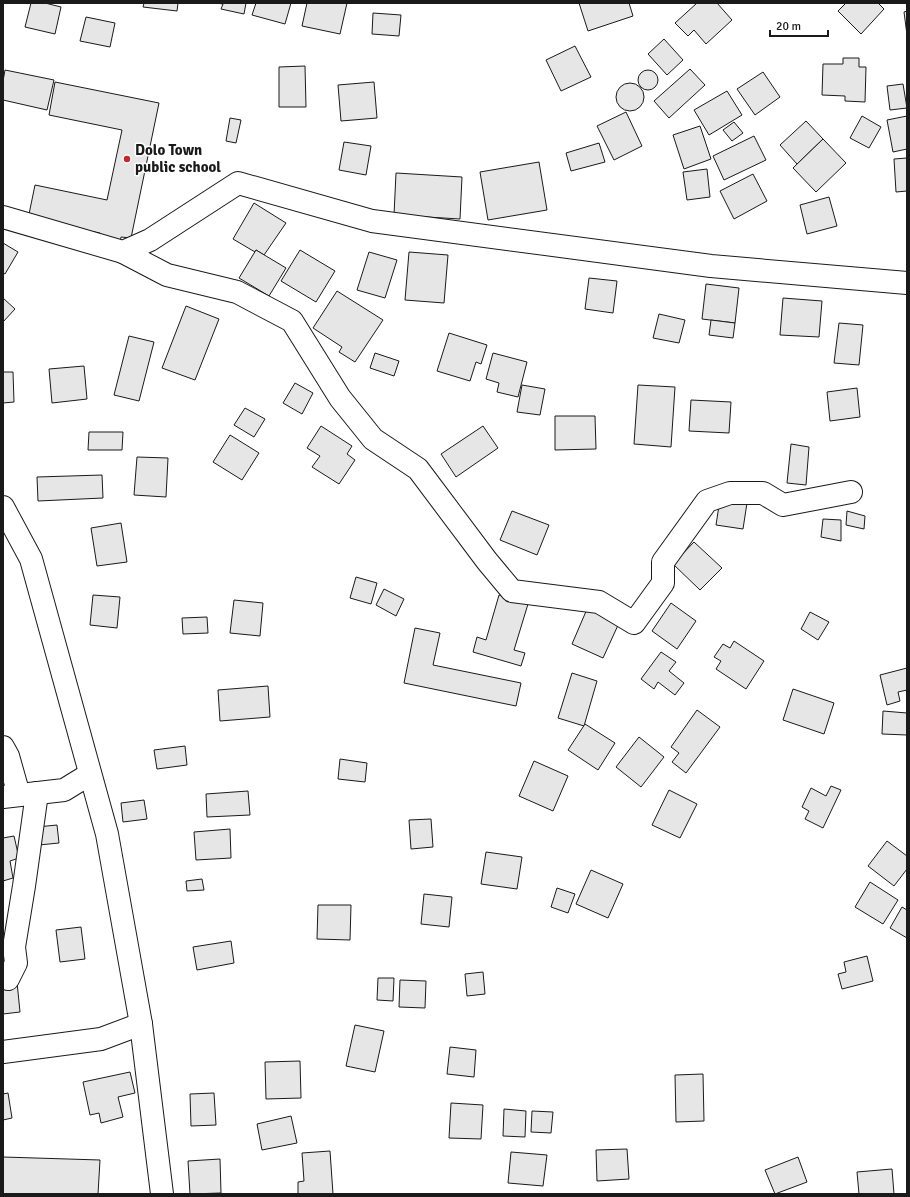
<svg xmlns="http://www.w3.org/2000/svg" width="910" height="1197" font-family="Signika,sans-serif">
  <style>
    .building { fill: #e6e6e6; stroke: #1a1a1a }
    .lines { fill: none; stroke-linecap: round; stroke-linejoin: round }
    .minor-casing { stroke: #1a1a1a; stroke-width: 24 }
    .minor { stroke: #fff; stroke-width: 22 }
    .poi-dot { fill: #c62828; stroke: #fff; stroke-width: 1.5 }
    .labels { text-anchor: middle; stroke-width: 3; stroke-linejoin: round; paint-order: stroke }
    .poi-label { font-size: 15px; font-weight: bold; fill: #1a1a1a; stroke: #fff; text-anchor: start }
  </style>
  <rect width="100%" height="100%" fill="#fff"/>
  <g class="building">
    <path d="M31 3H45L61 7 55 34 25 27Z"/>
    <path d="M144 3H178L177 11 143 7Z"/>
    <path d="M216 3H246L244 14 221 9 223 4Z"/>
    <path d="M256 3H291L285 24 252 15Z"/>
    <path d="M307 3H347L340 34 302 26Z"/>
    <path d="M579 3H629L633 16 588 31Z"/>
    <path d="M697 3H717L732 20 706 44 694 30 688 36 675 23Z"/>
    <path d="M846 3H878L884 9 861 34 838 11Z"/>
    <path d="M907 11V35L904 12Z"/>
    <path d="M373 13 401 15 399 36 372 34Z"/>
    <path d="M86 17 115 23 110 47 80 41Z"/>
    <path d="M664 39 683 60 667 75 648 54Z"/>
    <path d="M575 46 591 77 561 91 546 60Z"/>
    <path d="M843 58H859V67H866L865 102 845 101V96L822 95 823 64H843Z"/>
    <path d="M305 66 306 107H279V67Z"/>
    <path d="M690 69 705 85 669 118 654 101Z"/>
    <circle cx="648" cy="80" r="10"/>
    <path d="M5 70 54 80 47 110 3 100V81Z"/>
    <path d="M763 72 780 97 755 115 737 89Z"/>
    <path d="M55 82 159 103 131 238 121 237 118 253 97 249 100 233 28 219 35 185 107 200 122 130 49 115Z"/>
    <path d="M374 82 377 118 341 121 338 85Z"/>
    <circle cx="630" cy="97" r="14"/>
    <path d="M903 84 907 108 890 110 887 86Z"/>
    <path d="M727 91 742 115 709 135 694 110Z"/>
    <path d="M626 112 642 146 614 160 597 126Z"/>
    <path d="M862 116 881 127 869 148 850 138Z"/>
    <path d="M907 116V149L893 152 887 120Z"/>
    <path d="M230 118 241 120 236 143 226 141Z"/>
    <path d="M806 121 823 139 797 164 780 145Z"/>
    <path d="M734 122 743 133 732 141 723 130Z"/>
    <path d="M700 126 711 159 684 169 673 135Z"/>
    <path d="M754 136 766 160 724 180 713 156Z"/>
    <path d="M823 139 846 163 816 192 793 168Z"/>
    <path d="M344 142 371 146 366 175 339 170Z"/>
    <path d="M599 143 605 162 571 171 566 153Z"/>
    <path d="M907 158V191L896 192 894 159Z"/>
    <path d="M539 162 547 210 488 220 480 172Z"/>
    <path d="M707 169 710 197 687 200 683 172Z"/>
    <path d="M396 173 462 177 460 219 394 215Z"/>
    <path d="M753 174 767 201 734 219 720 191Z"/>
    <path d="M829 197 837 226 807 234 800 205Z"/>
    <path d="M254 203 286 223 264 255 256 250 255 252 233 239Z"/>
    <path d="M3 243 18 252 5 274 3 273Z"/>
    <path d="M256 250 286 268 269 296 239 278Z"/>
    <path d="M300 250 335 271 316 302 281 281Z"/>
    <path d="M369 252 397 260 385 298 357 290Z"/>
    <path d="M409 252 448 255 444 303 405 300Z"/>
    <path d="M589 278 617 281 613 313 585 309Z"/>
    <path d="M706 284 739 288 735 323 702 319Z"/>
    <path d="M337 291 383 320 355 362 339 352 342 347 313 328Z"/>
    <path d="M3 298 15 309 3 322Z"/>
    <path d="M783 298 822 301 819 337 780 335Z"/>
    <path d="M186 306 219 319 195 380 162 368Z"/>
    <path d="M659 314 685 320 679 343 653 338Z"/>
    <path d="M711 320 735 323 733 338 709 335Z"/>
    <path d="M839 323 863 325 859 365 834 363Z"/>
    <path d="M449 333 487 345 481 364 476 362 470 381 437 371Z"/>
    <path d="M129 336 154 342 139 401 114 395Z"/>
    <path d="M375 353 399 361 394 376 370 368Z"/>
    <path d="M493 353 527 362 518 397 497 392 499 383 486 379Z"/>
    <path d="M84 366 87 399 52 403 49 369Z"/>
    <path d="M3 372H13L14 402 3 403Z"/>
    <path d="M295 383 313 393 302 414 283 403Z"/>
    <path d="M522 385 545 389 540 415 517 412Z"/>
    <path d="M638 385 675 387 671 447 634 444Z"/>
    <path d="M857 388 860 417 830 421 827 392Z"/>
    <path d="M691 400 731 402 729 433 689 431Z"/>
    <path d="M245 408 265 419 254 437 234 425Z"/>
    <path d="M555 416H595L596 449 555 450Z"/>
    <path d="M321 426 352 446 347 454 355 460 339 484 312 467 320 456 307 448Z"/>
    <path d="M483 426 498 448 456 477 441 454Z"/>
    <path d="M89 432H123L122 450H88Z"/>
    <path d="M230 435 259 453 242 480 213 462Z"/>
    <path d="M791 444 809 447 806 485 787 483Z"/>
    <path d="M137 457 168 458 166 497 134 495Z"/>
    <path d="M102 475 103 498 38 501 37 477Z"/>
    <path d="M720 499 747 503 743 529 716 525Z"/>
    <path d="M512 511 549 525 537 555 500 540Z"/>
    <path d="M847 511 865 516 864 529 846 525Z"/>
    <path d="M823 519 841 520V541L821 537Z"/>
    <path d="M121 523 127 562 97 566 91 528Z"/>
    <path d="M694 542 722 568 700 590 673 564Z"/>
    <path d="M356 577 377 583 371 604 350 598Z"/>
    <path d="M384 589 404 599 396 616 376 605Z"/>
    <path d="M93 595 120 597 117 628 90 625Z"/>
    <path d="M499 595 528 604 514 650 525 653 521 666 473 652 477 637 486 640Z"/>
    <path d="M234 600 263 603 260 636 230 633Z"/>
    <path d="M671 603 696 621 677 649 652 631Z"/>
    <path d="M587 609 619 623 603 658 572 644Z"/>
    <path d="M810 612 829 622 818 640 801 629Z"/>
    <path d="M207 617 208 633 183 634 182 618Z"/>
    <path d="M415 628 440 633 433 665 521 683 516 706 404 683Z"/>
    <path d="M734 641 764 661 746 689 716 669 721 661 714 657 723 644 730 648Z"/>
    <path d="M661 652 676 662 669 671 684 683 675 695 658 682 654 689 641 679Z"/>
    <path d="M907 668V690L898 692 900 701 887 705 880 675Z"/>
    <path d="M572 673 597 681 584 726 558 718Z"/>
    <path d="M268 686 270 717 220 721 218 690Z"/>
    <path d="M793 689 834 703 824 734 783 720Z"/>
    <path d="M697 710 720 727 686 773 672 762 679 753 671 747Z"/>
    <path d="M883 711 907 713V735L882 734Z"/>
    <path d="M585 724 615 743 598 770 568 750Z"/>
    <path d="M639 737 664 757 641 787 616 767Z"/>
    <path d="M185 746 187 765 157 769 154 750Z"/>
    <path d="M340 759 367 763 365 782 338 779Z"/>
    <path d="M534 761 568 776 553 811 519 796Z"/>
    <path d="M831 786 841 790 823 828 805 819 809 811 802 807 811 788 826 796Z"/>
    <path d="M669 790 697 804 680 838 652 825Z"/>
    <path d="M248 791 250 815 207 817 206 794Z"/>
    <path d="M144 800 147 819 123 822 121 803Z"/>
    <path d="M431 819 433 847 411 849 409 820Z"/>
    <path d="M57 825 59 843 39 845 37 827Z"/>
    <path d="M230 829 231 858 196 860 194 832Z"/>
    <path d="M14 836 19 858 10 861 13 878 3 881V838Z"/>
    <path d="M887 841 907 856V869L894 886 868 866Z"/>
    <path d="M486 852 522 857 517 889 481 884Z"/>
    <path d="M591 870 623 884 608 918 576 904Z"/>
    <path d="M202 879 204 890 187 891 186 881Z"/>
    <path d="M870 882 898 900 883 924 855 907Z"/>
    <path d="M557 888 575 894 568 913 551 907Z"/>
    <path d="M424 894 452 897 449 927 421 924Z"/>
    <path d="M318 905H351L350 940 317 939Z"/>
    <path d="M902 907 907 910V938L890 928Z"/>
    <path d="M81 927 85 959 60 962 56 930Z"/>
    <path d="M231 941 234 963 197 970 193 947Z"/>
    <path d="M867 956 873 981 842 989 838 974 846 972 844 962Z"/>
    <path d="M483 972 485 994 467 996 465 974Z"/>
    <path d="M378 978H394L393 1001 377 1000Z"/>
    <path d="M400 980 426 981 425 1008 399 1007Z"/>
    <path d="M17 982 20 1012 3 1014V984Z"/>
    <path d="M355 1025 384 1031 375 1072 346 1066Z"/>
    <path d="M450 1047 476 1050 474 1077 447 1074Z"/>
    <path d="M300 1061 301 1098 266 1099 265 1062Z"/>
    <path d="M130 1072 135 1093 118 1097 123 1117 101 1123 99 1113 90 1115 83 1082Z"/>
    <path d="M703 1074 704 1121 676 1122 675 1075Z"/>
    <path d="M8 1093 12 1118 3 1120V1094Z"/>
    <path d="M214 1093 216 1125 191 1126 190 1094Z"/>
    <path d="M451 1103 483 1105 481 1139 449 1138Z"/>
    <path d="M504 1109 526 1111 525 1137 503 1136Z"/>
    <path d="M532 1111 553 1112 551 1133 531 1132Z"/>
    <path d="M291 1116 297 1143 262 1150 257 1124Z"/>
    <path d="M627 1149 629 1179 597 1181 596 1150Z"/>
    <path d="M330 1151 333 1194H298V1182L304 1181 302 1153Z"/>
    <path d="M511 1152 547 1155 543 1186 508 1183Z"/>
    <path d="M3 1157 100 1160 98 1194H3Z"/>
    <path d="M798 1157 807 1182 775 1194 765 1170Z"/>
    <path d="M220 1159 221 1193 190 1194 188 1161Z"/>
    <path d="M892 1169 894 1194H859L857 1172Z"/>
  </g>
  <g class="lines">
    <defs>
      <g id="minor">
        <path d="M3 217 123 252 150 240 238 183 372 221 711 266 907 283"/>
        <path d="M123 252 167 275 237 292 292 321 340 398 373 439 418 469 487 561 512 591 599 602 634 623 663 583V562L707 501 730 493H763L783 505 851 492"/>
        <path d="M3 507 31 559 107 834 141 1024 162 1194"/>
        <path d="M3 747 8 756 19 795"/>
        <path d="M3 797 64 790 90 774"/>
        <path d="M8 979 16 963 14 947 24 886 37 793"/>
        <path d="M3 1052 101 1039 141 1024"/>
      </g>
    </defs>
    <use href="#minor" class="minor-casing"/>
    <use href="#minor" class="minor"/>
  </g>
  <circle class="poi-dot" cx="127" cy="159" r="4"/>
  <g class="labels">
    <g class="poi-label">
      <text x="135" y="155">Dolo Town<tspan x="135" dy="17">public school</tspan></text>
    </g>
  </g>
  <rect width="910" height="1197" fill="none" stroke="#1a1a1a" stroke-width="8"/>
  <path d="M770 30v6h58v-6" fill="none" stroke="#1a1a1a" stroke-width="2"/>
  <text x="776" y="30" font-size="12" fill="#1a1a1a" stroke="#ffffff" stroke-width="3" paint-order="stroke">20 m</text>
</svg>
